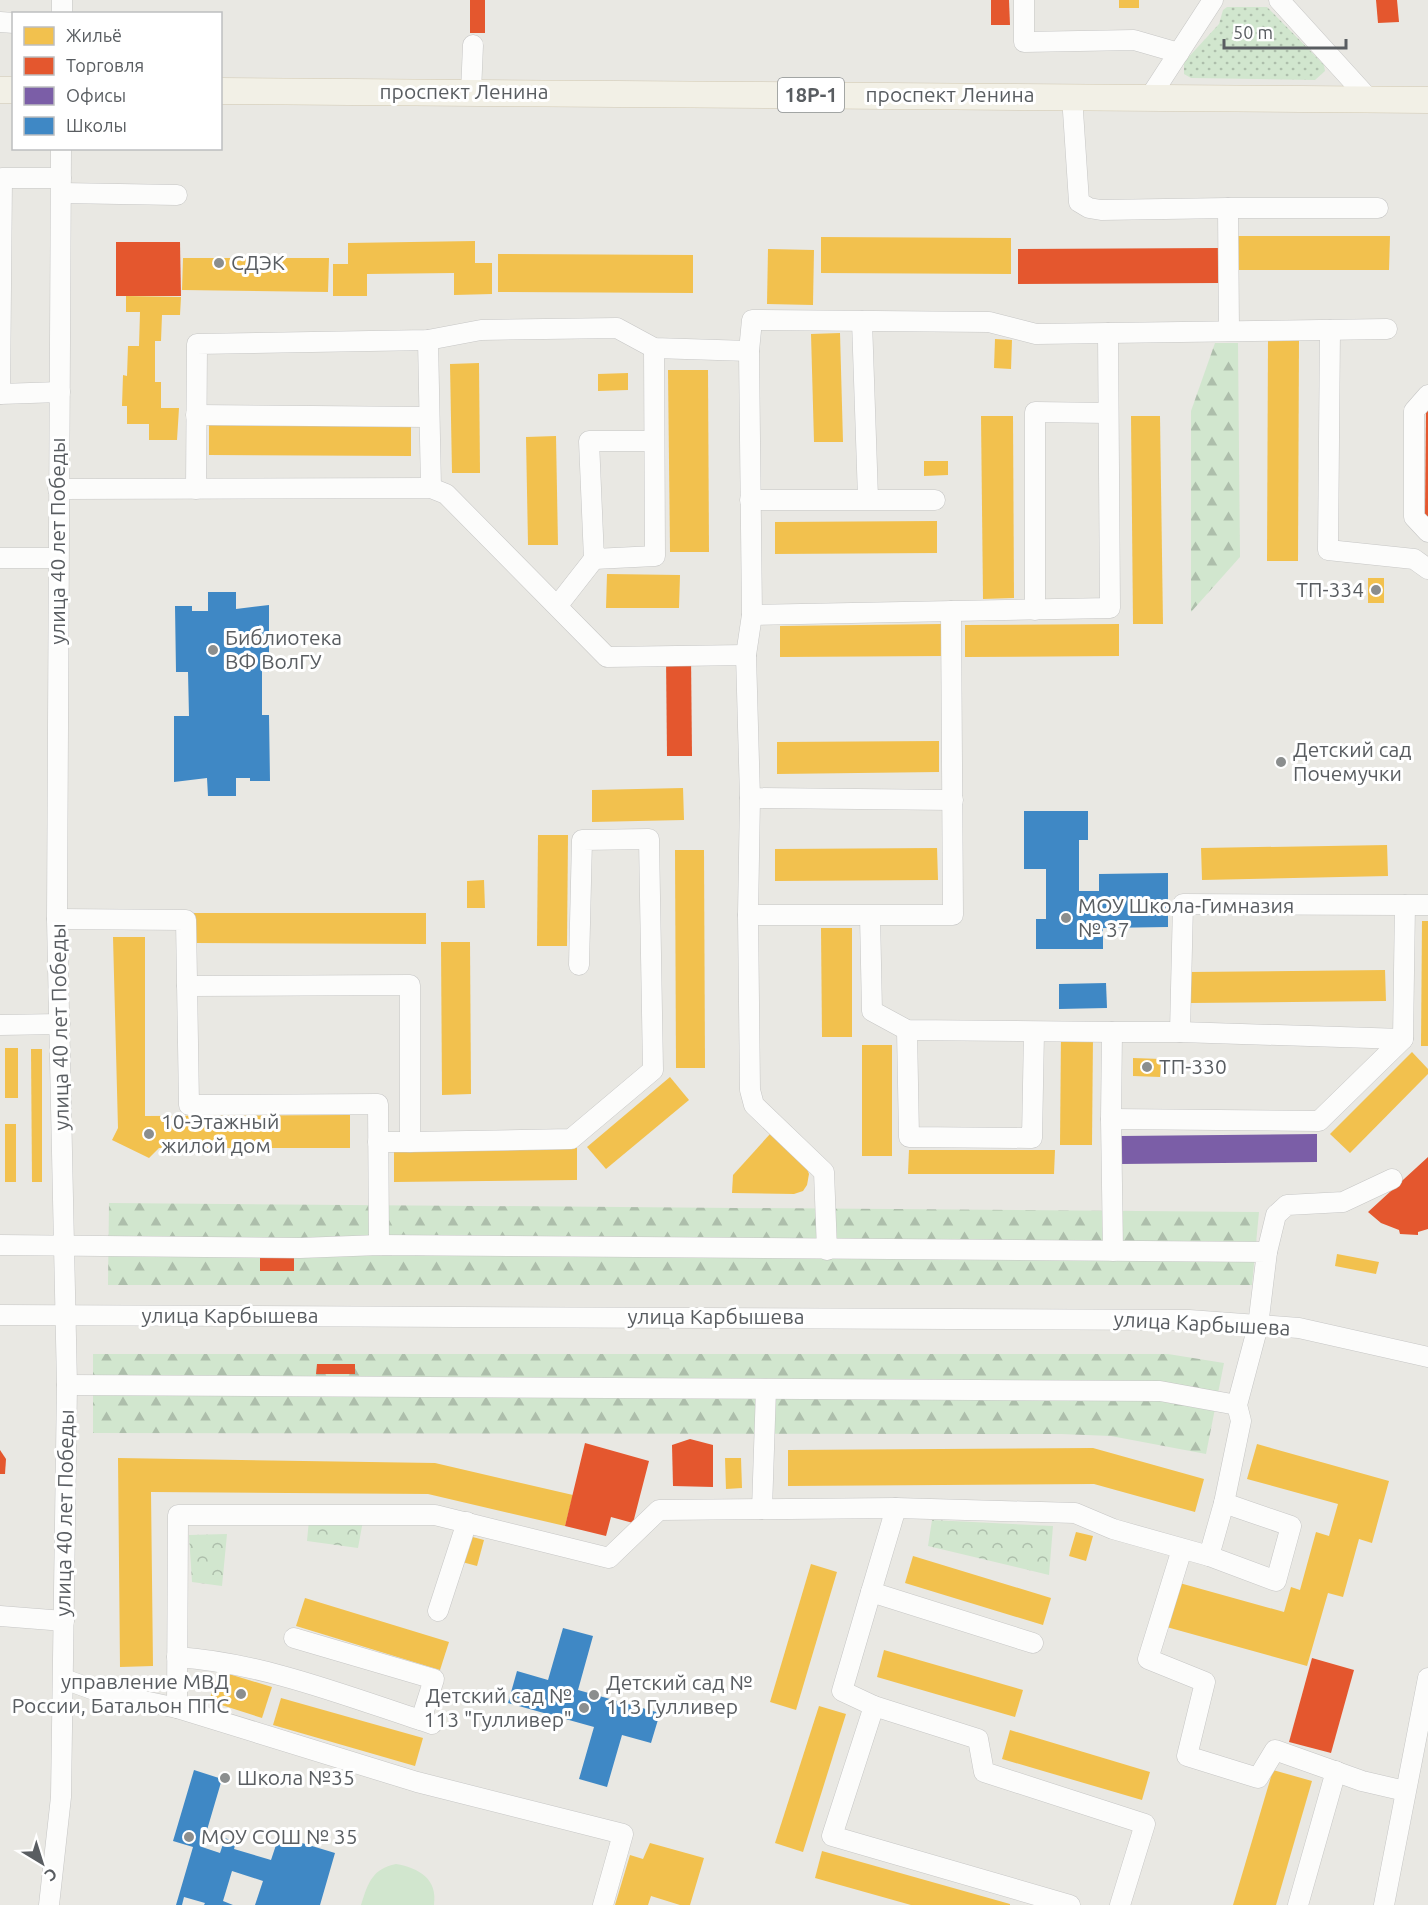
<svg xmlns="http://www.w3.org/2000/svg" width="1428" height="1905" font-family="Ubuntu,sans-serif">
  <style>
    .grass { fill: url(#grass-dots) }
    .forest { fill: url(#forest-firs) }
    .park { fill: url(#park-crowns) }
    .pitch { fill: #d1e6ce }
    .homes { fill: #f2c14e }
    .shops { fill: #e4572e }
    .offices { fill: #7b5ea7 }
    .schools { fill: #3f88c5 }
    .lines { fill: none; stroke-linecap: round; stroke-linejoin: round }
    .minor-casing { stroke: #c6c6c5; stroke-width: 21 }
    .major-casing { stroke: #d1c8b1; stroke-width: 27 }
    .minor { stroke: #fcfcfb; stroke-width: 20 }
    .major { stroke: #f2f0e6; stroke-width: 26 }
    .poi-dot { fill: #8b8e8e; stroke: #fff; stroke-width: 2 }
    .labels { text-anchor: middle; stroke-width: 6; stroke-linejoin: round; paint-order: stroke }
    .shield { fill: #fff; stroke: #8b8e90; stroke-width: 1.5 }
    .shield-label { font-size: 20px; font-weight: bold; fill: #595d61 }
    .street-label { font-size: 21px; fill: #595d61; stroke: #fff }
    .poi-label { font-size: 21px; fill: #595d61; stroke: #fff; text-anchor: start }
  </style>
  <defs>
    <pattern id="grass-dots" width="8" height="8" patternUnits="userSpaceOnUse" patternTransform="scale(1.5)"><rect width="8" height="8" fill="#d1e6ce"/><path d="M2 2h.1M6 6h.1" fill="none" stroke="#adbeab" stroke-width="1.8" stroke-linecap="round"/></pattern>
    <pattern id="forest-firs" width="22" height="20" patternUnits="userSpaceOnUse" patternTransform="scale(1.5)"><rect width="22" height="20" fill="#d1e6ce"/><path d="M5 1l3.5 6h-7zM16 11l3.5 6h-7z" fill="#adbeab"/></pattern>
    <pattern id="park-crowns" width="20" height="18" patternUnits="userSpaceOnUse" patternTransform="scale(1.5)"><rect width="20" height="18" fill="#d1e6ce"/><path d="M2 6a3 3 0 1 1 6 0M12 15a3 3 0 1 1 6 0" fill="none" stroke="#adbeab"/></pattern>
  </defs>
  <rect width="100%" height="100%" fill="#e9e8e3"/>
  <path class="grass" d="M1227 7H1267L1324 65 1325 71 1315 80 1191 78 1184 74V62L1219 24 1223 10Z"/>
  <g class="forest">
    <path d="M1215 343H1238L1240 557 1191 612V411Z"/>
    <path d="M109 1203 1259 1212 1252 1285H108Z"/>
    <path d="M93 1354H1168L1224 1363 1206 1454 1111 1436 1061 1434 93 1433Z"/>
  </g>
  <g class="park">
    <path d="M309 1520 363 1521 358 1548 307 1541Z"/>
    <path d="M932 1520 1053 1526 1049 1575 928 1546Z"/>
    <path d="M227 1534 222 1586 192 1582 189 1535Z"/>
  </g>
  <path class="pitch" d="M396 1864C419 1868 438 1879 434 1905H361C368 1883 372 1869 396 1864Z"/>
  <g class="homes">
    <rect x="1119" y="0" width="20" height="8"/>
    <path d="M1238 236H1390L1389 270H1238Z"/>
    <path d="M821 237 1011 238V274L821 273Z"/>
    <path d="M475 241V263H492V294L454 295V273L367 274V296H333V264H348V243Z"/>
    <path d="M768 249 814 250 813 305 767 304Z"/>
    <path d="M498 254 693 255V293L498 292Z"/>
    <path d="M183 258H329L328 292 182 290Z"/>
    <path d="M126 296 181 297 180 315H162L161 341H155V382H161V408H179L177 440H149V424H127V406H122L123 375 127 376 128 346H139L140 312H126Z"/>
    <path d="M840 333 843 442H814L811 334Z"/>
    <path d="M1268 338H1299L1298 561H1267Z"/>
    <path d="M995 339 1012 340 1011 369 994 368Z"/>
    <path d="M479 363 480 473H452L450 364Z"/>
    <path d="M668 370H708L709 552H670Z"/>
    <path d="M628 373V390L598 391V374Z"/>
    <path d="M981 416H1013L1014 598 983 599Z"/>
    <path d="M1131 416H1160L1163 624H1133Z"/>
    <path d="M209 425H411V456L209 455Z"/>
    <path d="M556 436 558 545H528L526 437Z"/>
    <path d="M924 461H948V475L924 476Z"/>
    <path d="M937 521V553L775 554V522Z"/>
    <path d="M607 574 680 575 679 608H606Z"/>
    <rect x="1368" y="578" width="16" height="25"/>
    <path d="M942 624V656L780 657V626Z"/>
    <path d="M1119 624V656L965 657V625Z"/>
    <path d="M939 741V772L777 774V742Z"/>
    <path d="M683 788 684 820 592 822V790Z"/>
    <path d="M538 835H568L567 946H537Z"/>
    <path d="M1387 845 1388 876 1202 880 1201 848Z"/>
    <path d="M937 848 938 880 775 881V849Z"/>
    <path d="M675 850H704L705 1068H676Z"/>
    <path d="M484 880 485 908H467V881Z"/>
    <path d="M194 913H426V944L194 943Z"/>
    <path d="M1422 921H1428V1046H1421Z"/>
    <path d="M821 928H852V1037H822Z"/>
    <path d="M113 937H145V1116L350 1115V1148H159L149 1158 112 1140 118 1128Z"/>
    <path d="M441 942H470L471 1094 442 1095Z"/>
    <path d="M1385 970 1386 1001 1190 1003 1189 972Z"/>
    <path d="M1061 1034 1093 1035 1092 1145H1060Z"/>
    <rect x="862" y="1045" width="30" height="111"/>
    <rect x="5" y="1048" width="13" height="50"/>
    <path d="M31 1049H42V1182H32Z"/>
    <path d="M1412 1052 1428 1069V1074L1350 1153 1330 1134Z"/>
    <path d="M1133 1058 1161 1059 1160 1077 1133 1076Z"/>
    <path d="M670 1077 689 1100 606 1169 587 1147Z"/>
    <rect x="5" y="1124" width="11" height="58"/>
    <path d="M770 1134 805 1164 809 1174 807 1185 803 1191 794 1194 732 1193 733 1175Z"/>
    <path d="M577 1148V1180L394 1182V1150Z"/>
    <path d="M909 1150H1055L1054 1174H908Z"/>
    <path d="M1337 1254 1379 1262 1376 1274 1335 1266Z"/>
    <path d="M1257 1444 1389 1481 1372 1543 1359 1539 1343 1597 1328 1593 1307 1666 1163 1626 1176 1582 1284 1612 1291 1587 1300 1590 1316 1532 1329 1536 1338 1504 1247 1479Z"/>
    <path d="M1093 1448 1204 1479 1195 1512 1094 1484 788 1486V1450Z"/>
    <path d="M118 1458 435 1463 573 1495 565 1526 428 1494 151 1492 153 1666 120 1667Z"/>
    <path d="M725 1458H741L742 1488 726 1489Z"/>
    <path d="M1076 1532 1093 1536 1086 1561 1069 1556Z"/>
    <path d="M469 1536 484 1540 477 1566 462 1562Z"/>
    <path d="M913 1556 1051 1598 1043 1625 905 1583Z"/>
    <path d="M811 1564 837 1572 796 1710 770 1702Z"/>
    <path d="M305 1598 449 1642 440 1670 296 1626Z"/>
    <path d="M884 1650 1023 1690 1015 1717 877 1677Z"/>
    <path d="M219 1671 272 1687 262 1718 209 1701Z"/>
    <path d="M281 1698 423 1738 415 1766 273 1725Z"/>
    <path d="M819 1706 846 1714 803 1852 775 1843Z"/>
    <path d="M1010 1730 1150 1772 1142 1800 1002 1759Z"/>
    <path d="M1273 1770 1312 1781 1276 1905H1233Z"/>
    <path d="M650 1843 704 1858 690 1905H680L651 1896 648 1905H615L630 1855 643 1859Z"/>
    <path d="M822 1851 1010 1904V1905H911L815 1878Z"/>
  </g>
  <g class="shops">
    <rect x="470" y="0" width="15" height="33"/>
    <path d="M991 0H1009L1010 25H991Z"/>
    <path d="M1376 0H1397L1399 22 1378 23Z"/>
    <path d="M116 242H180L181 296H116Z"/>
    <path d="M1219 248V283L1018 284V249Z"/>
    <path d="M1426 411H1428V516H1425Z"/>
    <path d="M691 656 692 756H667L666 657Z"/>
    <path d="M1428 1157V1229L1418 1232V1235L1400 1234 1399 1230 1381 1223 1368 1212Z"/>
    <rect x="260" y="1258" width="34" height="13"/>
    <path d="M317 1364H355V1374H316Z"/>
    <path d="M690 1439 713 1445V1487L673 1486 672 1445Z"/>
    <path d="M585 1443 649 1461 633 1523 611 1517 606 1536 565 1526Z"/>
    <path d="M0 1450 6 1459 5 1474H0Z"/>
    <path d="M1312 1658 1354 1670 1331 1753 1289 1742Z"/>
  </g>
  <path class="offices" d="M1317 1134V1162L1122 1164 1121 1136Z"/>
  <g class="schools">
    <path d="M208 592H236V609L269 605V672L262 671V715H269L270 781H250V778H236V796H208L207 778 174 782V716H189L188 672H176L175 606H192V611H208Z"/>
    <path d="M1024 811H1088V840H1079V891H1099V874L1168 873V927L1103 928V949H1036V919H1046V869H1024Z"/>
    <path d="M1106 983 1107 1008 1059 1009V984Z"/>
    <path d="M563 1628 593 1636 578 1690 660 1713 651 1743 622 1735 607 1787 579 1779 594 1727 508 1703 517 1671 548 1680Z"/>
    <path d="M194 1770 222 1779 202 1847 220 1853 225 1838 236 1842 234 1849 271 1860 279 1836 335 1853 320 1905H255L263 1881 232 1871 223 1901 233 1905H204L205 1903 184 1897 182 1905H176L193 1847 173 1841Z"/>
  </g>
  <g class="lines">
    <defs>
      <g id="minor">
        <path d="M1024 0V42L1134 40 1179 53"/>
        <path d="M1279 0 1369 99"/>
        <path d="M62 14V0"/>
        <path d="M0 22 14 23"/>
        <path d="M471 92 473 45"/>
        <path d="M1072 96 1079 202 1089 208 1101 210 1228 208 1229 331"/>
        <path d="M1150 97 1213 0"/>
        <path d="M62 193 177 195"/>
        <path d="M1228 208H1378"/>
        <path d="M862 321 868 498"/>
        <path d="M1330 330 1328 550 1414 559 1428 569"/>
        <path d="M428 340 431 488"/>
        <path d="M0 394 2 178H61"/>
        <path d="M0 394 60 392"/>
        <path d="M1428 395 1414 411V517L1428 532"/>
        <path d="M196 415 428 417"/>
        <path d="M653 441H589L594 559 655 556 654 348"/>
        <path d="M58 489 431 488 446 494 607 657 746 655 750 798 953 800"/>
        <path d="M196 489 197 344 428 340 481 330 617 328 654 348 749 351"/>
        <path d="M750 500H935"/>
        <path d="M0 558H58"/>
        <path d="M558 605 594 559"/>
        <path d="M1035 610V412L1108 413"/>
        <path d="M752 615 1110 608 1108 333"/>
        <path d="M746 655 752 615 749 351 752 320 989 322 1036 334 1387 329"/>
        <path d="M750 798 748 915 750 1090 754 1105 824 1172 827 1250"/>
        <path d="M748 915H953L951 611"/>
        <path d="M870 916 872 1011 907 1030 1112 1032"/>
        <path d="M57 919 186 920 189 1105 378 1104 379 1245"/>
        <path d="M187 986 410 985V1142H378"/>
        <path d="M0 1025 60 1024"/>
        <path d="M907 1030 909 1137 1032 1138 1034 1032"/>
        <path d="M1180 1032 1403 1039"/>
        <path d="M1111 1119 1112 1032H1180L1183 904 1405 905"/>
        <path d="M410 1142 571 1139 653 1070 649 839 582 840 579 965"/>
        <path d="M0 1245 300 1248 379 1245 1267 1252 1258 1326 1237 1405 1241 1421 1224 1503 1209 1556 1113 1529 1075 1513 896 1508 659 1510 609 1558 435 1515H178L177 1708 97 1691 64 1679"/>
        <path d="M1113 1251 1111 1119 1319 1121 1403 1039 1405 905H1428"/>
        <path d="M1267 1252 1276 1215 1287 1205 1343 1202 1392 1179"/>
        <path d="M0 1315 1189 1320 1299 1328 1428 1357"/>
        <path d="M67 1385 1160 1391 1237 1405"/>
        <path d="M896 1508 871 1592 1033 1643"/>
        <path d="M762 1509 766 1389"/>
        <path d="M1182 1549 1148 1659 1205 1682 1187 1756 1258 1778 1275 1750 1362 1781 1405 1791"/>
        <path d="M1209 1556 1276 1581 1291 1526 1224 1503"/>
        <path d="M871 1592 842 1691 874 1706 978 1739 984 1772 1145 1824 1120 1905"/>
        <path d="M438 1611 467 1522"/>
        <path d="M0 1616 64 1621"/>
        <path d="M294 1638 434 1679 421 1720"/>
        <path d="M177 1657C264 1663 349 1697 432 1724"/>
        <path d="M874 1706 832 1836 1070 1905"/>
        <path d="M177 1708 417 1782 623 1834 603 1905"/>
        <path d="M49 1905 61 1797 67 1385 57 919 61 148"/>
        <path d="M1298 1905 1336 1771"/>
        <path d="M1384 1905 1428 1678"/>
      </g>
      <g id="major">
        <path d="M0 90H14"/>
        <path d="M220 91 1428 100"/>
      </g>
    </defs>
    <use href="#minor" class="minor-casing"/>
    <use href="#major" class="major-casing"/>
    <use href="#minor" class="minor"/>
    <use href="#major" class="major"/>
  </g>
  <g class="poi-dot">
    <circle cx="219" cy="263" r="6"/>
    <circle cx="1376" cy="590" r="6"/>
    <circle cx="213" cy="650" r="6"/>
    <circle cx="1281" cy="762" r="6"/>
    <circle cx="1066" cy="918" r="6"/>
    <circle cx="1147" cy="1067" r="6"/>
    <circle cx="149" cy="1134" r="6"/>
    <circle cx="241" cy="1694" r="6"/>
    <circle cx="594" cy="1695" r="6"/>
    <circle cx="584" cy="1708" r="6"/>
    <circle cx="225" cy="1778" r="6"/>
    <circle cx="189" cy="1837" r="6"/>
  </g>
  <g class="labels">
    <rect class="shield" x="778" y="78" width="66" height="34" rx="4.5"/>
    <g class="shield-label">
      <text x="811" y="102">18Р-1</text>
    </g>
    <g class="street-label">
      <text x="464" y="99">проспект Ленина</text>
      <text x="950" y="102">проспект Ленина</text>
      <text transform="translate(58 541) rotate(-90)" y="7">улица 40 лет Победы</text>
      <text transform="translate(60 1027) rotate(-91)" y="7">улица 40 лет Победы</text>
      <text x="230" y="1323">улица Карбышева</text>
      <text x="716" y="1324">улица Карбышева</text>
      <text transform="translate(1202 1324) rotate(3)" y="7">улица Карбышева</text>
      <text transform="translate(65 1513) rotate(-89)" y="7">улица 40 лет Победы</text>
    </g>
    <g class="poi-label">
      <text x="231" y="270">СДЭК</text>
      <text x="1364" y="597" text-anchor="end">ТП-334</text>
      <text x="225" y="645">Библиотека<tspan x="225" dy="24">ВФ ВолГУ</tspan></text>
      <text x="1293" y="757">Детский сад<tspan x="1293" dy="24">Почемучки</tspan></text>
      <text x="1078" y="913">МОУ Школа-Гимназия<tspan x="1078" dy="24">№ 37</tspan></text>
      <text x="1159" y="1074">ТП-330</text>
      <text x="161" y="1129">10-Этажный<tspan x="161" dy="24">жилой дом</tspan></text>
      <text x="229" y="1689" text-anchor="end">управление МВД<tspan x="229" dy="24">России, Батальон ППС</tspan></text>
      <text x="606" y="1690">Детский сад №<tspan x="606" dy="24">113 Гулливер</tspan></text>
      <text x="572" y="1703" text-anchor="end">Детский сад №<tspan x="572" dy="24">113 "Гулливер"</tspan></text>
      <text x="237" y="1785">Школа №35</text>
      <text x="201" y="1844">МОУ СОШ № 35</text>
    </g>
  </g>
  <rect x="12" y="12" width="210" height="138" fill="#ffffff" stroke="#bdbec0" stroke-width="1.5"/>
  <rect x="24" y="27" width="30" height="18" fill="#f2c14e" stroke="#bdbec0" stroke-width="1.5"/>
  <text x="66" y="42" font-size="18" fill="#595d61">Жильё</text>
  <rect x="24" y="57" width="30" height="18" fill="#e4572e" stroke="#bdbec0" stroke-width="1.5"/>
  <text x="66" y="72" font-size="18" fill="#595d61">Торговля</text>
  <rect x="24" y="87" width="30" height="18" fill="#7b5ea7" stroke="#bdbec0" stroke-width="1.5"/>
  <text x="66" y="102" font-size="18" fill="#595d61">Офисы</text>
  <rect x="24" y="117" width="30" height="18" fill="#3f88c5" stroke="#bdbec0" stroke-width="1.5"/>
  <text x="66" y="132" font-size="18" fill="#595d61">Школы</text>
  <g transform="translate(42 1863) rotate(142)" stroke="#ffffff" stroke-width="4.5" paint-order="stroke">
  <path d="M0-4.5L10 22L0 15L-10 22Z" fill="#595d61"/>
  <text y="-9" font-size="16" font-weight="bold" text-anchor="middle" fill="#595d61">С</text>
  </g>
  <path d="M1224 39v9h122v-9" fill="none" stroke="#595d61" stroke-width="3"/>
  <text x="1233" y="39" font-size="18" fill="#595d61" stroke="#ffffff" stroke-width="4.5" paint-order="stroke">50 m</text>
</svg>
